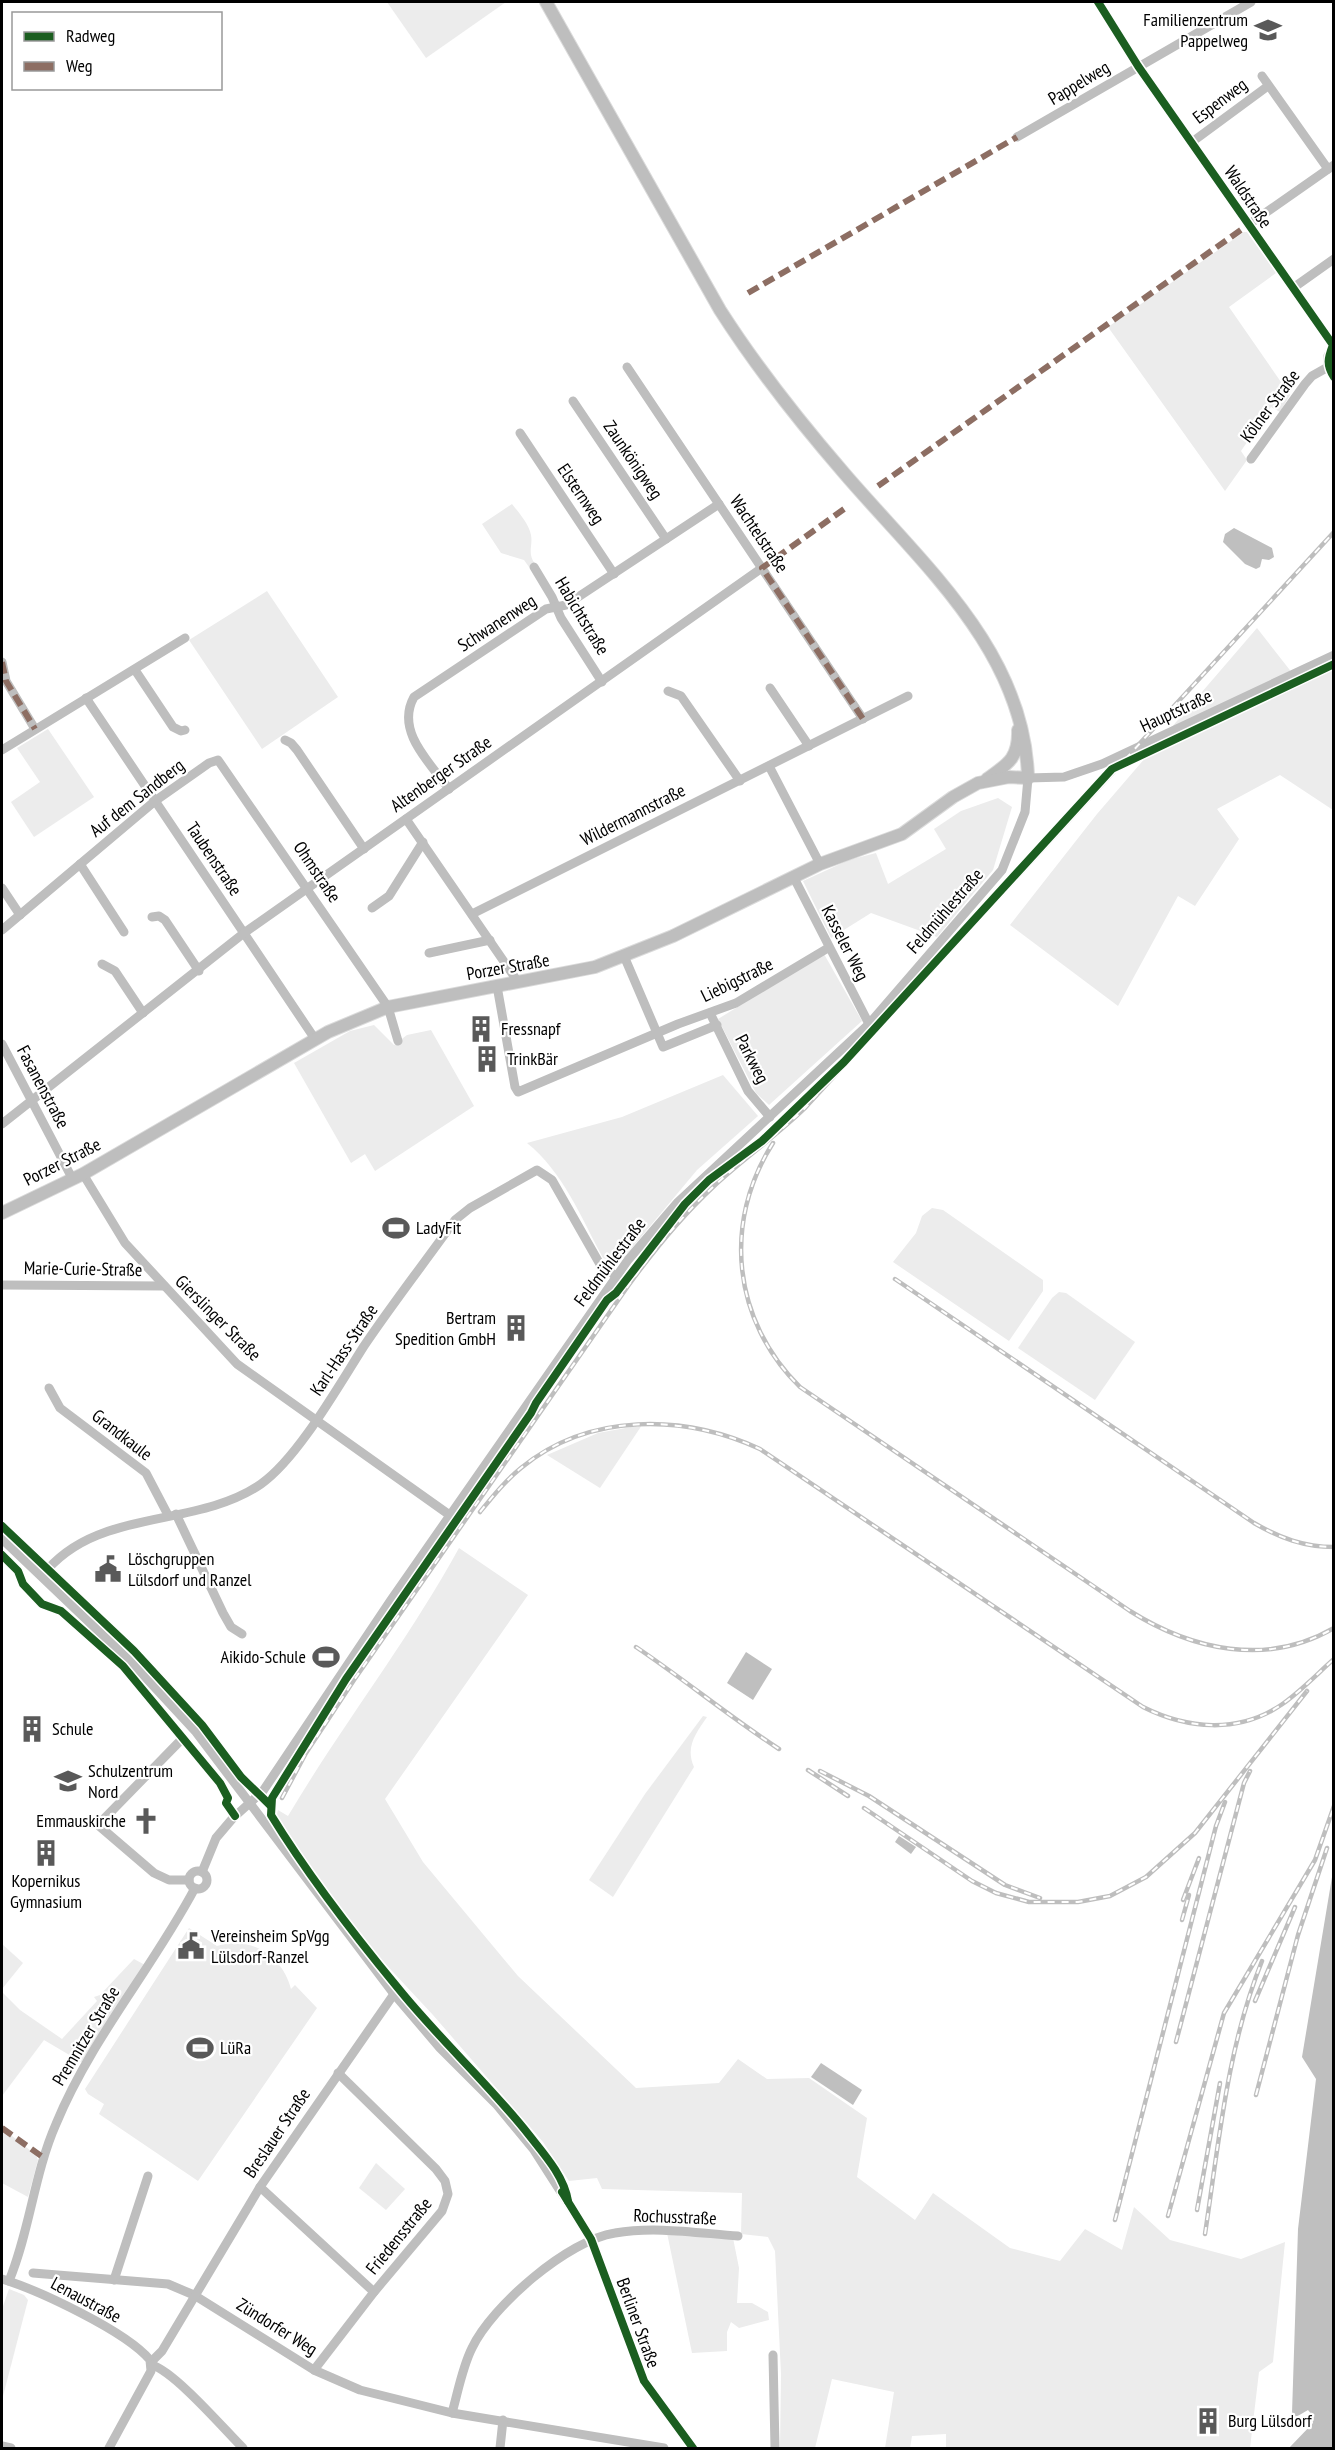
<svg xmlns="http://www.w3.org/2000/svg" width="1335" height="2450" font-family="'PT Sans Narrow',sans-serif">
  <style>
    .green { fill: #ececec }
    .water { fill: #bfbfbf }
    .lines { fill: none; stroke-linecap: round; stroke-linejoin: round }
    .major-casing { stroke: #dbdbdb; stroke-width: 14 }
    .minor { stroke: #bebebe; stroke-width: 9 }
    .major { stroke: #bebebe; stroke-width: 12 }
    .rail-casing { stroke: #bebebe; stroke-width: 4.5 }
    .rail { stroke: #fff; stroke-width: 2; stroke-dasharray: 7; stroke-linecap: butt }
    .quiet { stroke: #8d6e63; stroke-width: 6; stroke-dasharray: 12 6; stroke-linecap: butt }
    .cycleway-casing { stroke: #fff; stroke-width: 11 }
    .cycleway { stroke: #1b5e20; stroke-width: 8 }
    .labels { text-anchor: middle; stroke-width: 4.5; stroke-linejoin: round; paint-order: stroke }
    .poi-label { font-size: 18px; fill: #000; stroke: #fff; text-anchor: start }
    .street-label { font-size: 18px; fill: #000; stroke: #fff }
  </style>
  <rect width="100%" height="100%" fill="#fff"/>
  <g class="green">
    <path d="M387 2H506L426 58Z"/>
    <path d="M1244 232H1247L1276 273 1229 307 1290 395 1280 412 1271 407 1241 451 1247 460 1225 491 1108 327Z"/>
    <path d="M512 504C519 513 529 524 531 535 533 546 527 553 535 564L529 567 524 560 501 553 482 524Z"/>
    <path d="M267 591 338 697 262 749 189 640Z"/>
    <path d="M1257 628 1300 683 1333 668V810L1280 775 1217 809 1239 839 1195 906 1178 896 1118 1006 1010 925 1097 814Z"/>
    <path d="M48 729 94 797 34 837 11 802 40 782 17 748Z"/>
    <path d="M998 798 1012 807 993 870 937 937 871 913 831 938 803 881 849 860 876 853 888 884 946 849 934 829 961 811Z"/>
    <path d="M824 954 862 1021 769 1105 756 1093 718 1019Z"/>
    <path d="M374 1025 394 1045 407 1035 431 1030 474 1106 375 1171 365 1154 351 1163 294 1063 350 1031Z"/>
    <path d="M723 1075 758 1116 697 1170 621 1261 613 1262 603 1258C581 1217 563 1172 527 1143L622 1117Z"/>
    <path d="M932 1208 943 1210 1043 1280V1291L1009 1341 893 1262 916 1233 922 1216Z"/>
    <path d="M1059 1292 1066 1293 1135 1342 1095 1400 1018 1348 1052 1298Z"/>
    <path d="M642 1425 600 1488 547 1455 598 1433Z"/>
    <path d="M459 1548 528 1595 385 1799 423 1862 518 1976 636 2088 719 2083 738 2059 767 2079 809 2078 867 2118 857 2177 915 2220 933 2193 1010 2248 1060 2261 1085 2229 1122 2250 1134 2207 1170 2240 1241 2259 1285 2242 1273 2362 1259 2372 1250 2448H946V2434L912 2436 910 2448H885L894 2392 832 2379 815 2448H780L781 2374 775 2251 768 2237 741 2234 742 2193 602 2189 597 2178 569 2181 543 2142 433 2015 365 1942 276 1818 278 1810 288 1816C342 1725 408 1641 459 1548Z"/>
    <path d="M703 1716 707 1717C696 1733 685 1747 694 1767L613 1897 589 1880 645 1794Z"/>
    <path d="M189 1928 217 1946C251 1936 282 1955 291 1989L295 1985 317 2008 198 2181 99 2114 104 2104 88 2094 85 2089Z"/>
    <path d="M2 1944 23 1963 2 1989Z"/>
    <path d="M134 1959 145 1965 83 2063 44 2040 2 2096 3 1993 20 2010 62 2039 97 2001 94 1997 100 1995Z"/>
    <path d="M2 2128 36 2155 38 2160 28 2197 2 2183Z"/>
    <path d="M376 2163 405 2189 386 2210 359 2188Z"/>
    <path d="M667 2233 733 2238 739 2268 737 2303H752L768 2312 769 2320 739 2328 731 2322 727 2332V2351L692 2353Z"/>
    <path d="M9 2289 24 2295 28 2300 2 2400V2309Z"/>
  </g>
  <g class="water">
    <path d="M1234 528 1272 548 1274 557 1269 560 1262 559 1260 567 1256 569 1245 564 1223 542 1225 534Z"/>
    <path d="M746 1652 772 1669 753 1700 727 1683Z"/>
    <path d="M899 1836 916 1847 911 1854 895 1842Z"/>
    <path d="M1333 1871V2448H1289L1313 2423 1312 2415 1308 2410 1296 2417 1292 2413 1298 2229 1316 2079 1302 2057Z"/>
    <path d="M821 2063 862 2090 853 2105 811 2077Z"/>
  </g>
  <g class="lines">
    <defs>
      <g id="major">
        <path d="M987 779C1008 764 1019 758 1018 730"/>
        <path d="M2 1213 83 1174 328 1032 388 1007 595 967 673 936 820 864 902 834 953 797 978 783 1009 777 1028 778C1025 651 921 563 844 473 799 421 757 368 720 310L546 2"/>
      </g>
    </defs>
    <use href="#major" class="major-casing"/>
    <g class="minor">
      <path d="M1138 66 1333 345"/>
      <path d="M1262 76 1328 169"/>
      <path d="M1017 137 1251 2"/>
      <path d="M1192 142 1268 86"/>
      <path d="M1248 225 1334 165"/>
      <path d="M1293 288 1334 259"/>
      <path d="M627 367 863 719"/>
      <path d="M1328 367V356L1334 345"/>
      <path d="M573 401 666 539"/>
      <path d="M520 433 614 574"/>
      <path d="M1251 459 1305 384 1312 376 1328 367"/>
      <path d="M534 567 552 597 561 618 602 682"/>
      <path d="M2 662 6 681 35 729"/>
      <path d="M135 670 173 727 181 731 185 730"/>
      <path d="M770 688 809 746"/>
      <path d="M668 691 681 696 740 781"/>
      <path d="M86 698 315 1039"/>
      <path d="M285 740 291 743 297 750 364 849"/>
      <path d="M2 750 185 638"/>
      <path d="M769 766 820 864"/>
      <path d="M449 789C430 763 395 731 414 697L546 609 566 605 719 504"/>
      <path d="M406 819 518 982"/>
      <path d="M80 864 124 932"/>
      <path d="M793 876 869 1024"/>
      <path d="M2 888 20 915"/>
      <path d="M372 908 389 896 423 842"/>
      <path d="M472 914 908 696"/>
      <path d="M152 917 159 916 165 920 199 971"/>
      <path d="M2 930 155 801 209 763 218 760 388 1007 398 1041"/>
      <path d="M429 953 490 940"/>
      <path d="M624 956 663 1047 717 1025"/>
      <path d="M102 964 115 971 143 1013"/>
      <path d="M497 986 515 1087 518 1092 678 1024 736 1003 828 948"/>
      <path d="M710 1013 748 1091 770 1117"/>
      <path d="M2 1044 72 1178"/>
      <path d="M2 1124 244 933 762 568"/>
      <path d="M83 1174 125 1243 237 1364 451 1516"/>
      <path d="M2 1285 164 1286"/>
      <path d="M49 1388 60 1408 146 1473 168 1515"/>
      <path d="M176 1514 223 1613 231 1627 242 1634"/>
      <path d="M2 1539 134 1665 196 1732 394 1994 440 2048 496 2104 534 2150 591 2239 644 2381 693 2448"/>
      <path d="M42 1576C96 1506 194 1530 261 1484 298 1458 339 1385 364 1346 393 1303 425 1262 455 1220L470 1208 537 1170 552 1180 601 1266 616 1276"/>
      <path d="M180 1741 98 1825 154 1873 169 1880H189"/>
      <circle cx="198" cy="1880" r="9"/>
      <path d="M202 1872 216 1838 233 1818 263 1791 391 1600 628 1260 678 1202 869 1024 1002 870 1025 812 1028 778 1064 777 1102 764 1334 655"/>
      <path d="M260 2187 374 2292"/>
      <path d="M33 2273 168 2284 194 2295 314 2370 360 2390 452 2413 664 2448"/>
      <path d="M2 2279C38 2290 126 2331 150 2360L151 2371 109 2448"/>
      <path d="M114 2280 148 2176"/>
      <path d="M9 2281C30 2230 34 2174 56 2124 91 2039 152 1969 195 1888"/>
      <path d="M773 2355 775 2448"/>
      <path d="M151 2362 162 2351 260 2187 394 1994"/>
      <path d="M152 2365C175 2372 224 2429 243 2448"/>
      <path d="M314 2370 374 2292 442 2211 448 2194 445 2181 436 2169 338 2073"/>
      <path d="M452 2413C458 2392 462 2368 472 2348 492 2306 568 2240 615 2233 655 2226 697 2233 738 2236"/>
      <path d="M2 2446 11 2448"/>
      <path d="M500 2448 503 2420"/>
    </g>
    <use href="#major" class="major"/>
    <defs>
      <g id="rail">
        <path d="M773 1143C722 1223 733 1321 800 1387L1130 1611C1192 1650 1267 1667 1334 1628"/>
        <path d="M895 1279 1254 1523C1280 1538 1304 1547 1334 1547"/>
        <path d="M480 1512C493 1496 505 1481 521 1468 589 1412 684 1414 760 1449L1143 1707C1187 1729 1238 1734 1281 1705 1300 1692 1317 1674 1334 1659"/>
        <path d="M636 1647C685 1680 730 1717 779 1749"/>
        <path d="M808 1770 848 1796"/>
        <path d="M820 1771 869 1796 1005 1885 1040 1898"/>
        <path d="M282 1798 306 1753 354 1680 628 1286C654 1250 681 1217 713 1187 742 1160 775 1137 804 1109L1334 532"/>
        <path d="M864 1808 972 1881 996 1893 1029 1902H1078L1110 1896 1146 1877 1195 1833 1307 1691"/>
        <path d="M1183 1900 1199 1858"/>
        <path d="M1182 1920 1189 1895"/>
        <path d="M1255 2001 1295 1907"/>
        <path d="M1176 2042 1244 1783 1250 1771"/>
        <path d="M1256 2095 1298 1935 1327 1848"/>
        <path d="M1197 2210 1220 2083"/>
        <path d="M1168 2216 1224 2013 1315 1860 1334 1806"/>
        <path d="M1115 2220 1216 1826 1225 1802"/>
        <path d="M1205 2234C1219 2142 1227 2048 1262 1961"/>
      </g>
    </defs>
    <use href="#rail" class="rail-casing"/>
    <use href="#rail" class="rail"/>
    <g class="quiet">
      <path d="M748 293 1017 137"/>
      <path d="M878 486 1248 225"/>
      <path d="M844 509 762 568 863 719"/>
      <path d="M2 662 6 681 35 729"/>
      <path d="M2 2128 44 2158"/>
    </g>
    <defs>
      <g id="cycleway">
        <path d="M1098 2 1138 66 1333 345C1328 358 1326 365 1334 377"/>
        <path d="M2 1526 134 1651 202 1725 241 1777 270 1805"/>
        <path d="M2 1555 18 1571 23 1584 42 1604 61 1611 123 1666 220 1783 228 1798 226 1803 235 1816"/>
        <path d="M562 2192 591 2239 644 2381 693 2448"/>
        <path d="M568 2201C564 2176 544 2154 529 2135 488 2083 439 2039 398 1988 355 1936 306 1872 271 1815L272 1798 346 1679 531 1413 536 1403 607 1300 616 1293 685 1204 709 1180 762 1141 844 1062 1112 769 1334 664"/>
      </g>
    </defs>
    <use href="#cycleway" class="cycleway-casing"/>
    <use href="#cycleway" class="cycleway"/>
  </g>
  <defs>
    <symbol id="school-bare" viewBox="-9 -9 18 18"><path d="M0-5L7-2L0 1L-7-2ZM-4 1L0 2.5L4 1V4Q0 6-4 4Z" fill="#595959" stroke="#fff" stroke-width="2.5" paint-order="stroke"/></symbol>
    <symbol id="building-bare" viewBox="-9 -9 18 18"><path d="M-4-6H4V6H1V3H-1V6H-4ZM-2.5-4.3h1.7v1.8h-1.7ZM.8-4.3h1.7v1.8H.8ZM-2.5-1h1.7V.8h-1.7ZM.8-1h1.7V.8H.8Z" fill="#595959" stroke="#fff" stroke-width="2.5" paint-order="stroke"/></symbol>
    <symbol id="stadium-bare" viewBox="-9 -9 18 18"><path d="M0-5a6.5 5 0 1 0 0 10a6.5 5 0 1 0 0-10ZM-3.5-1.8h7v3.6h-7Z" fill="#595959" stroke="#fff" stroke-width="2.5" paint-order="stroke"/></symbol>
    <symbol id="civic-bare" viewBox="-9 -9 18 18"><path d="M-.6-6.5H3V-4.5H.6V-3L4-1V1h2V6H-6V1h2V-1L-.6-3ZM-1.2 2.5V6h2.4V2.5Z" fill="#595959" stroke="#fff" stroke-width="2.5" paint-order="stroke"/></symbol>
    <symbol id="church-bare" viewBox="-9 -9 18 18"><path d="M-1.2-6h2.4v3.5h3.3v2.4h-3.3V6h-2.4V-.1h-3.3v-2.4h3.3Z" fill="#595959" stroke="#fff" stroke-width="2.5" paint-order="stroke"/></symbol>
  </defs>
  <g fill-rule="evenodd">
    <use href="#school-bare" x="1249" y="11" width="38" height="38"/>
    <use href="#building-bare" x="462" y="1010" width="38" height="38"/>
    <use href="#building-bare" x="468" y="1040" width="38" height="38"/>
    <use href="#stadium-bare" x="377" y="1209" width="38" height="38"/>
    <use href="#building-bare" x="497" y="1309" width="38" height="38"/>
    <use href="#civic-bare" x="89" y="1550" width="38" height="38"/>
    <use href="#stadium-bare" x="307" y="1638" width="38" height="38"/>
    <use href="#building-bare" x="13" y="1710" width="38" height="38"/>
    <use href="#school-bare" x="49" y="1762" width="38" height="38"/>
    <use href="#church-bare" x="127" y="1802" width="38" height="38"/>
    <use href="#building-bare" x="27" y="1834" width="38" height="38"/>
    <use href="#civic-bare" x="172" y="1927" width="38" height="38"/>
    <use href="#stadium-bare" x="181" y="2029" width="38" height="38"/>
    <use href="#building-bare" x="1189" y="2402" width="38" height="38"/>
  </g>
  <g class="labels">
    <g class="poi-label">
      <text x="1248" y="26" text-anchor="end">Familienzentrum<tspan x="1248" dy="21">Pappelweg</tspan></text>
      <text x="501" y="1035">Fressnapf</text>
      <text x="507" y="1065">TrinkBär</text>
      <text x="416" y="1234">LadyFit</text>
      <text x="496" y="1324" text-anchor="end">Bertram<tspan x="496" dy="21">Spedition GmbH</tspan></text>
      <text x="128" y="1565">Löschgruppen<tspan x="128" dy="21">Lülsdorf und Ranzel</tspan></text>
      <text x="306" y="1663" text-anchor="end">Aikido-Schule</text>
      <text x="52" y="1735">Schule</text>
      <text x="88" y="1777">Schulzentrum<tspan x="88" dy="21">Nord</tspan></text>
      <text x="126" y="1827" text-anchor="end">Emmauskirche</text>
      <text x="46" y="1887" text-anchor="middle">Kopernikus<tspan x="46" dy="21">Gymnasium</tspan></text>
      <text x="211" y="1942">Vereinsheim SpVgg<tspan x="211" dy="21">Lülsdorf-Ranzel</tspan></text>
      <text x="220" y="2054">LüRa</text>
      <text x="1228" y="2427">Burg Lülsdorf</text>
    </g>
    <g class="street-label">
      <text transform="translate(1079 83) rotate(-31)" y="6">Pappelweg</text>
      <text transform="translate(1220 101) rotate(-37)" y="6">Espenweg</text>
      <text transform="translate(1248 197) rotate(56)" y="6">Waldstraße</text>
      <text transform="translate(1270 406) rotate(-53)" y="6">Kölner Straße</text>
      <text transform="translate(633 460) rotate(56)" y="6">Zaunkönigweg</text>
      <text transform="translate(581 494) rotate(56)" y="6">Elsternweg</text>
      <text transform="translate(759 534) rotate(56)" y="6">Wachtelstraße</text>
      <text transform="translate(582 616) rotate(59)" y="6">Habichtstraße</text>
      <text transform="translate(497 623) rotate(-33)" y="6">Schwanenweg</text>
      <text transform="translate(1176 711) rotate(-25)" y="6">Hauptstraße</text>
      <text transform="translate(441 774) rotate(-35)" y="6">Altenberger Straße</text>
      <text transform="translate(137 798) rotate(-38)" y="6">Auf dem Sandberg</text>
      <text transform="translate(633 815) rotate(-27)" y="6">Wildermannstraße</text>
      <text transform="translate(214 859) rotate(56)" y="6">Taubenstraße</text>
      <text transform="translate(317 872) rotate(56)" y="6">Ohmstraße</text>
      <text transform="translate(945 911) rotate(-49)" y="6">Feldmühlestraße</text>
      <text transform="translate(845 943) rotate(63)" y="6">Kasseler Weg</text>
      <text transform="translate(508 967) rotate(-10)" y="6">Porzer Straße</text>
      <text transform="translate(737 980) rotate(-26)" y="6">Liebigstraße</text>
      <text transform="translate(752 1059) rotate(63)" y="6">Parkweg</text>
      <text transform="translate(43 1087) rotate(62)" y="6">Fasanenstraße</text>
      <text transform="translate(62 1162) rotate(-27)" y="6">Porzer Straße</text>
      <text transform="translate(610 1262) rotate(-53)" y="6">Feldmühlestraße</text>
      <text transform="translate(83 1269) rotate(1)" y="6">Marie-Curie-Straße</text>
      <text transform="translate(218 1318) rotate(45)" y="6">Gierslinger Straße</text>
      <text transform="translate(344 1350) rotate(-56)" y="6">Karl-Hass-Straße</text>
      <text transform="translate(122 1435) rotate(38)" y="6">Grandkaule</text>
      <text transform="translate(86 2036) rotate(-59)" y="6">Premnitzer Straße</text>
      <text transform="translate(277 2133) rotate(-56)" y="6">Breslauer Straße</text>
      <text transform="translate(675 2217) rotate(2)" y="6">Rochusstraße</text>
      <text transform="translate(399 2236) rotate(-51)" y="6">Friedensstraße</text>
      <text transform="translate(86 2300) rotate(28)" y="6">Lenaustraße</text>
      <text transform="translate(638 2323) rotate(70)" y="6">Berliner Straße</text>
      <text transform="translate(277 2327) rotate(32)" y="6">Zündorfer Weg</text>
    </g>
  </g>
  <rect width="1335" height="2450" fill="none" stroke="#000000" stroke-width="6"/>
  <rect x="12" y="12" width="210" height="78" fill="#ffffff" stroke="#999999" stroke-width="1.5"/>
  <rect x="24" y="32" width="30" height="9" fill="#1b5e20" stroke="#999999" stroke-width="1.5"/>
  <text x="66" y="42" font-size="18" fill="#000000">Radweg</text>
  <rect x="24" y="62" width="30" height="9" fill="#8d6e63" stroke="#999999" stroke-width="1.5"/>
  <text x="66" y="72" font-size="18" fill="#000000">Weg</text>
</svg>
